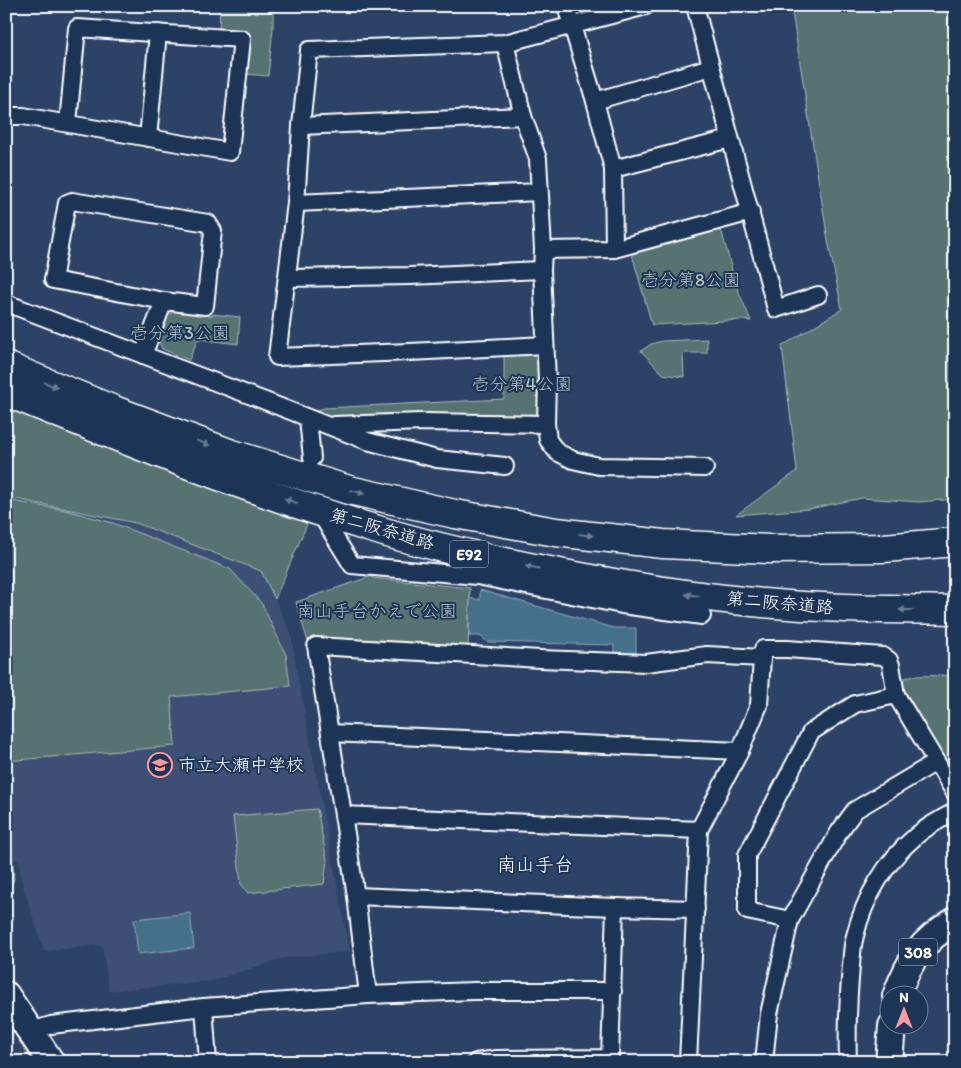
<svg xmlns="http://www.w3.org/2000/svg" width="961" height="1068" font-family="Itim,'Klee One',sans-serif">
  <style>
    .built { fill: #3c5074 }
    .green { fill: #567371; stroke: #aab9b8 }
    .water { fill: #45708a; stroke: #8fa9b9 }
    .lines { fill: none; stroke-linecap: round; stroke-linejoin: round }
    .minor-casing { stroke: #fff; stroke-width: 20 }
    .trunk-casing { stroke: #fff; stroke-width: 30 }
    .motorway-casing { stroke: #fff; stroke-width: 31 }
    .minor { stroke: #1d3557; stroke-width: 16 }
    .trunk { stroke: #1d3557; stroke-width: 26 }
    .motorway { stroke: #1d3557; stroke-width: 28 }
    .oneway { fill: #6c7c92 }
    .labels { text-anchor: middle; stroke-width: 4; stroke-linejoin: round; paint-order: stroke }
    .shield { fill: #1d3557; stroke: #bbc2cd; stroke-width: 1 }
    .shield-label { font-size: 16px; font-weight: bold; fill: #fff }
    .park-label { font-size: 18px; fill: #b3c0bf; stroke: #1d3557 }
    .street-label { font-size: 18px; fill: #fff; stroke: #1d3557 }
    .poi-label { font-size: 18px; fill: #fff; stroke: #1d3557; text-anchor: start }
    .neighbourhood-label { font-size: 19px; fill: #fff; stroke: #1d3557 }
  </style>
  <rect width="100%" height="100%" fill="#2c4266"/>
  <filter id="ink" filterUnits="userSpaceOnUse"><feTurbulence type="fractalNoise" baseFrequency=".02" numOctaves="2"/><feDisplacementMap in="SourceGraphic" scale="10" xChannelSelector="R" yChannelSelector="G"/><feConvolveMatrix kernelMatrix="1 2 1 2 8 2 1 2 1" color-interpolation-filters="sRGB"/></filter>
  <g filter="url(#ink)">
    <path class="built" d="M6 497 136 523 261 571 291 633 297 672 350 952 284 958 212 981 109 991 102 945 44 951 21 879 19 859H6Z"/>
    <g class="green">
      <path d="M220 6H273V28L268 76 245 74 248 32 219 30Z"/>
      <path d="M791 6H955V499L919 502 862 498 809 509 736 515 797 471 782 346 842 309 828 241Z"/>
      <path d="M721 229 736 285 751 321 742 320 652 325 631 251Z"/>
      <path d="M177 310 211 316 213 314 240 317 238 344 198 339 189 360 162 349 158 340 168 315Z"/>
      <path d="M707 339V353H683L684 377 663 374 641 351 651 344 662 341Z"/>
      <path d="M531 354 539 361 542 410 536 417H329L314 411 324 408 504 399V355Z"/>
      <path d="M6 406 310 517 275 599 261 571 136 523 6 497Z"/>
      <path d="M6 500 65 510 113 523 230 569 262 604 286 655 290 686 171 697 175 746 6 761Z"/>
      <path d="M372 576 373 578 470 588 468 649 308 642 296 602Z"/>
      <path d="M955 675V777L898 679 916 676Z"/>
      <path d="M317 809 327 860 324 884 248 893 241 884 233 816Z"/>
      <path d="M6 818 10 823 14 880 6 892Z"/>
    </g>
    <g class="water">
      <path d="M480 590 614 628H636V653H614V645L487 642 480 636H469L470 598 480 600Z"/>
      <path d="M190 913 194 948 138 954 134 919Z"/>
      <path d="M190 1056V1062H146V1058Z"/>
    </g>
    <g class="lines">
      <defs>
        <g id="minor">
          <path d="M566 6 595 101 613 169 614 249"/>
          <path d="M695 6 776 309 818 295"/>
          <path d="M505 43 523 116 538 159 543 250 542 270 547 380 546 424 548 440 557 452 573 460 599 466 705 468"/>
          <path d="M595 101 711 67"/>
          <path d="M6 116H23L230 152 242 39 77 28 68 123"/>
          <path d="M301 126 523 116"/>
          <path d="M148 138 158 33"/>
          <path d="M613 169 730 139"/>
          <path d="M72 201 208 223 213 231 205 306 164 301 53 280 67 203Z"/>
          <path d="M296 203 539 192"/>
          <path d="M543 250 614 249 751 212"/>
          <path d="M287 278 410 276 542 270"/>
          <path d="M6 303 265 401 367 441 437 459 505 466"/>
          <path d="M545 345 410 352 277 357 296 203 301 126 309 50 505 43 646 6"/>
          <path d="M143 355 164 301"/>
          <path d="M308 419 312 458"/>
          <path d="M334 425 423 422 546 424"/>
          <path d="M326 523 352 565 477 576 622 605 702 616"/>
          <path d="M762 658 763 649H787L883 656 889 660 891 665 896 695"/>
          <path d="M330 733 740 751"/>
          <path d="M343 815 699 830"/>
          <path d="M356 896 615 907 696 909"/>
          <path d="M790 920 747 911V855L811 732 855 704 896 695 955 793"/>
          <path d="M368 995 356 896 316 646 540 659 646 663 707 655 762 658 759 705 740 751 699 830 688 1062"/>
          <path d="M204 1007 208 1062"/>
          <path d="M31 1031 51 1025 204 1007 368 995 474 991H613"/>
          <path d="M476 1062 497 1059 610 1058 615 907"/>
          <path d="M764 1062 769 1014 790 920 839 832 855 810 936 762"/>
          <path d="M848 1062C847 1030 848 998 851 966 852 956 852 945 855 936 864 898 886 861 916 836 927 826 942 819 955 811"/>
        </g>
        <g id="trunk">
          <path d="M6 995 51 1062"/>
          <path d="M896 996C910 959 921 941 955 921"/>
          <path d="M889 1062 892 1026"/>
        </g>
        <g id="motorway">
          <path d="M6 366 114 410 232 454 349 490 455 514 556 532 663 544 769 549 884 548 955 542"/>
          <path d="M6 392C127 441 247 490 371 528 426 545 483 558 539 569 613 584 687 596 763 603 827 609 891 609 955 610"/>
        </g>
      </defs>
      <use href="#minor" class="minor-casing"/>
      <use href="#trunk" class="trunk-casing"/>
      <use href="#motorway" class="motorway-casing"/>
      <use href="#minor" class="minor"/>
      <use href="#trunk" class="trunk"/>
      <use href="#motorway" class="motorway"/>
    </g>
    <defs><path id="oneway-solid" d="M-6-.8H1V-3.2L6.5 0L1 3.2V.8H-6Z" transform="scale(1.25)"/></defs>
    <g class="oneway">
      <use href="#oneway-solid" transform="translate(51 385) rotate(22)"/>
      <use href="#oneway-solid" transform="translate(203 443) rotate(20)"/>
      <use href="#oneway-solid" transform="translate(358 492) rotate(13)"/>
      <use href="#oneway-solid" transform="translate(291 501) rotate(-161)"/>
      <use href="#oneway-solid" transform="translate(586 535) rotate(7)"/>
      <use href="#oneway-solid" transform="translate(532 567) rotate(-169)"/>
      <use href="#oneway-solid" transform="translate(692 595) rotate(-173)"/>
      <use href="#oneway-solid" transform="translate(906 610) rotate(-180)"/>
    </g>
  </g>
  <defs>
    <symbol id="school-ring" viewBox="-11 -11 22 22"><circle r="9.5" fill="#1d3557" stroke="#ff9aa2" stroke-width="1.5"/><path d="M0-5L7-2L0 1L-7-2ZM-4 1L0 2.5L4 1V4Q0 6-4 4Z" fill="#ff9aa2"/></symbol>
  </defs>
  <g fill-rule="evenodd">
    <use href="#school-ring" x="146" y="751" width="28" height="28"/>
  </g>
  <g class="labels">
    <g class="shield">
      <rect x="450" y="540.5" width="38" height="27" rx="4"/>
      <rect x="899" y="938.5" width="38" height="27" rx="4"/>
    </g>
    <g class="shield-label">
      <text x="469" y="560">E92</text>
      <text x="918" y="958">308</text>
    </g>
    <g class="park-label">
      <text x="691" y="286">壱分第8公園</text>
      <text x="180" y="339">壱分第3公園</text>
      <text x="522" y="390">壱分第4公園</text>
      <text x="377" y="617">南山手台かえで公園</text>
    </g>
    <g class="street-label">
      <text transform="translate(382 529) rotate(16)" y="6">第二阪奈道路</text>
      <text transform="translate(780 603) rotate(5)" y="6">第二阪奈道路</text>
    </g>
    <g class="poi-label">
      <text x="178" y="771">市立大瀬中学校</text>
    </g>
    <g class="neighbourhood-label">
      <text x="535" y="871">南山手台</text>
    </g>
  </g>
  <rect width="961" height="1068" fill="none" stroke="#1d3557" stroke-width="25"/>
  <rect x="12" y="12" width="936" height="1043" fill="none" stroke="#fff" stroke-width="2" filter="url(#ink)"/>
  <g transform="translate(904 1010)"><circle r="24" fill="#1d3557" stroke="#77869a"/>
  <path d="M0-4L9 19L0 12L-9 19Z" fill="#ff9aa2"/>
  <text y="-8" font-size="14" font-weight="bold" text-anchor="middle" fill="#ffffff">N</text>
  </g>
</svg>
